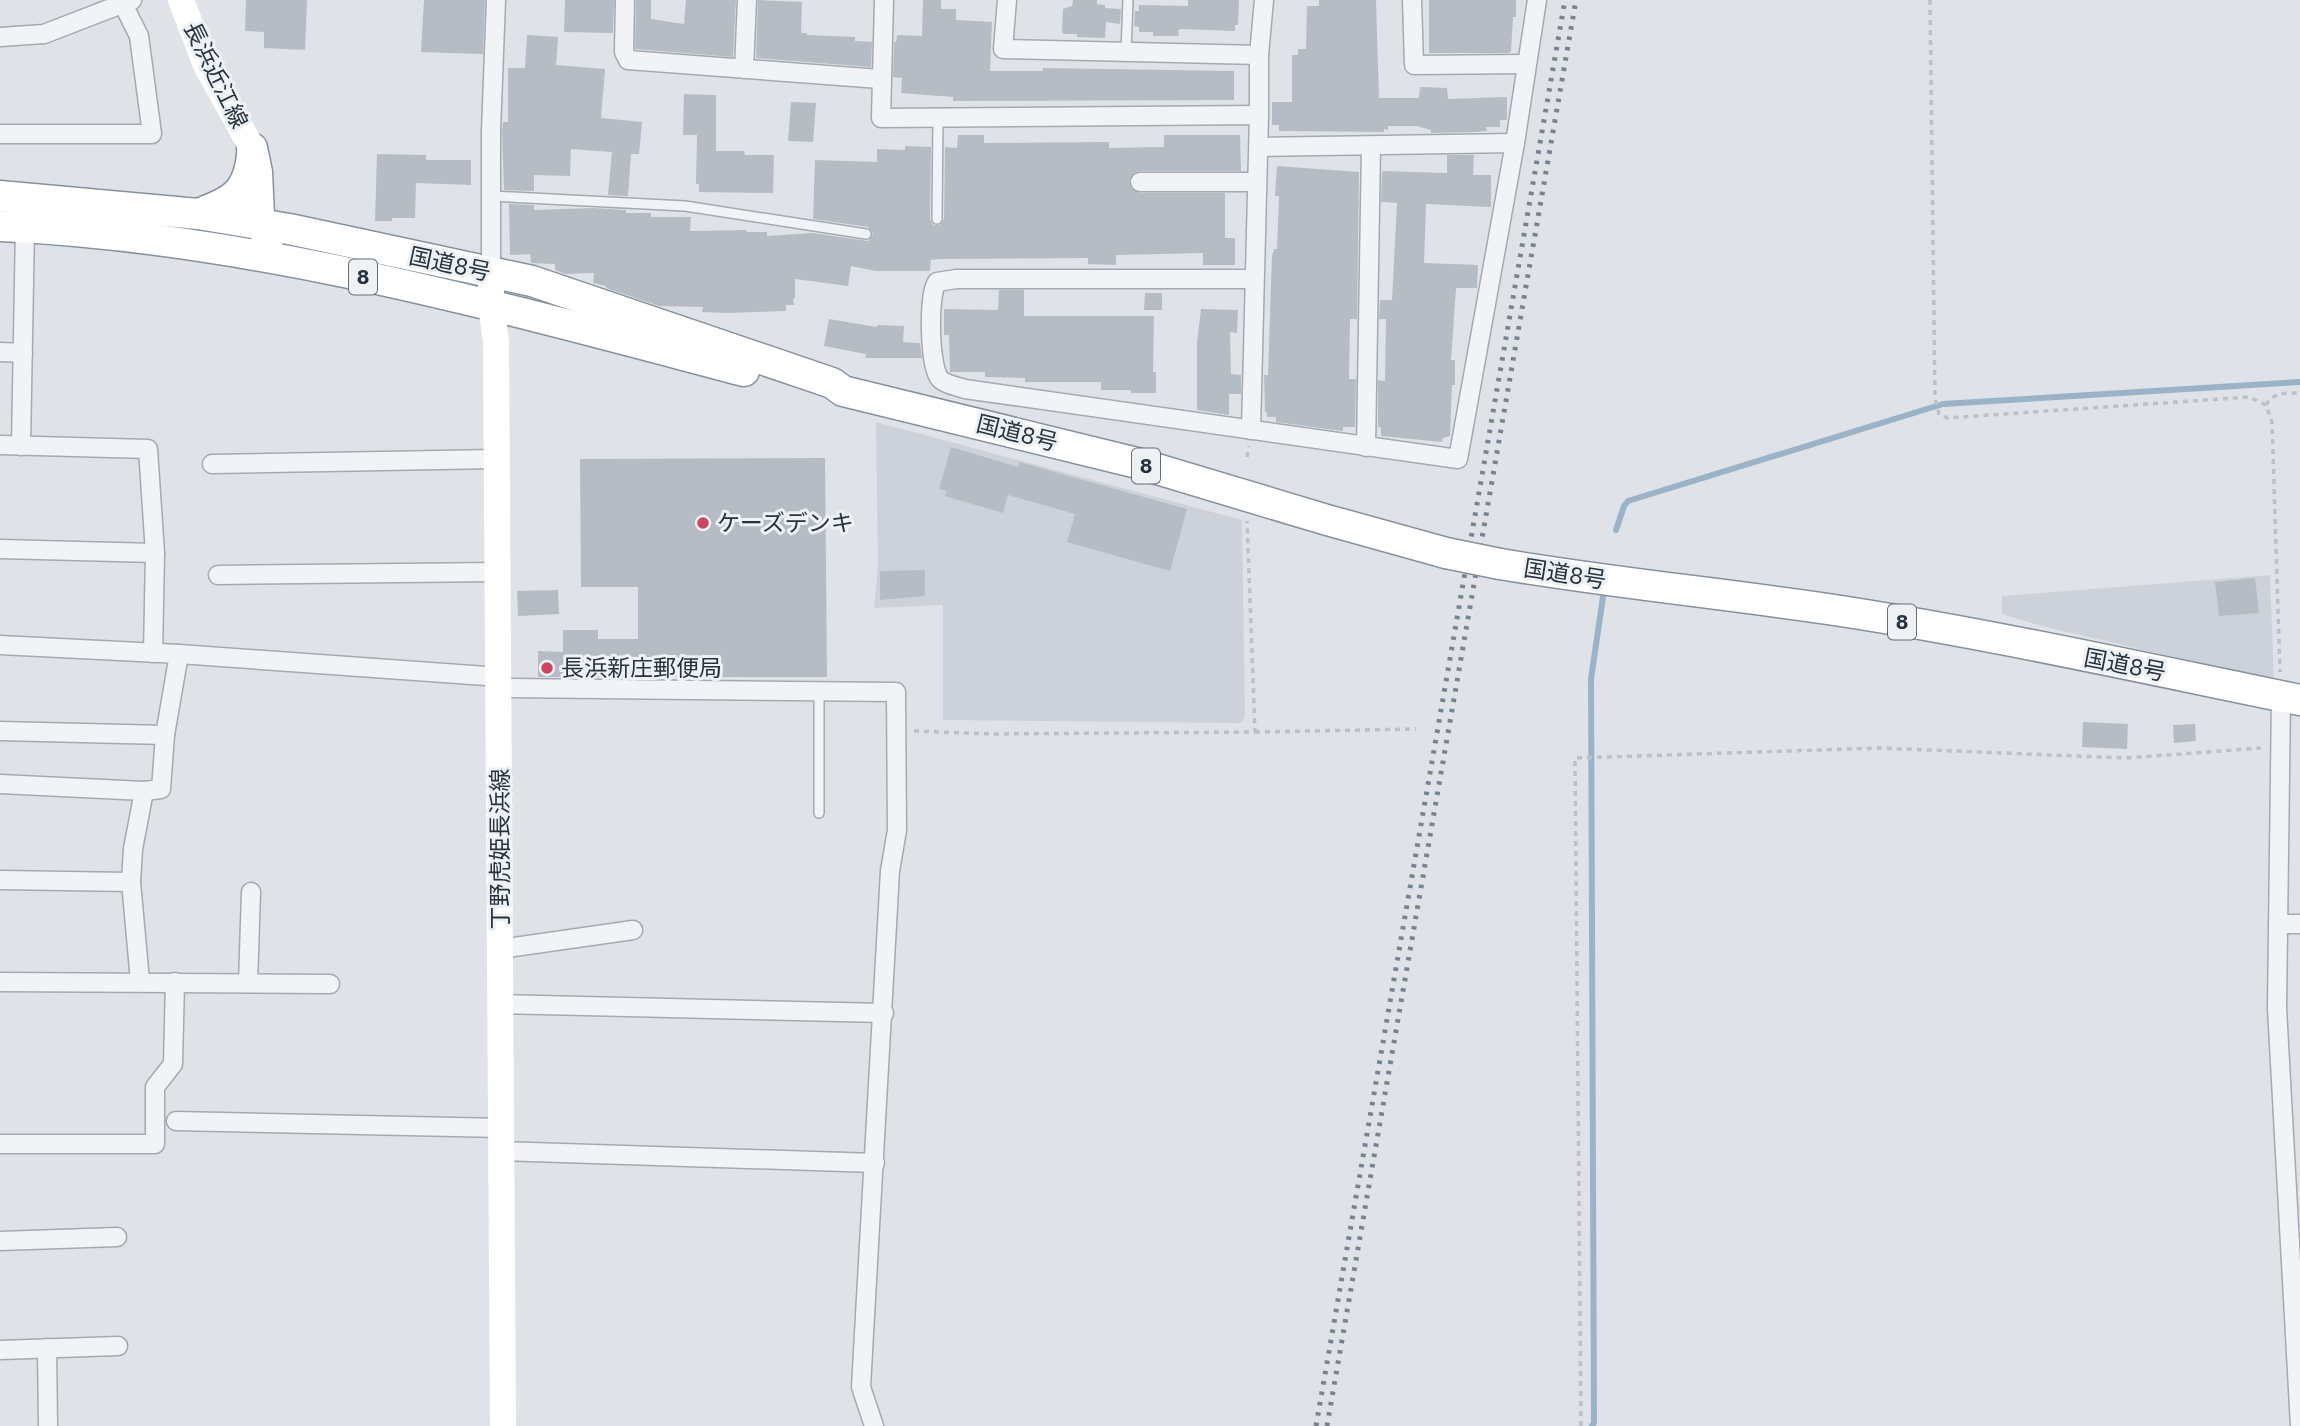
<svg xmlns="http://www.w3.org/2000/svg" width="2300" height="1426" font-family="'IBM Plex Sans','Noto Sans JP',sans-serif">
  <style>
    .built { fill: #cdd2da }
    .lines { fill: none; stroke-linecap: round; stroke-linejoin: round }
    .stream { stroke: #9ab3c7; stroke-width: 6 }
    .building { fill: #b6bcc4 }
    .service-casing { stroke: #a4aab2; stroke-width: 12 }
    .minor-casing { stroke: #a4aab2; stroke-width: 21 }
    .trunk-casing { stroke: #86919e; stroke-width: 33 }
    .path { stroke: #bdc1c6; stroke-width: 3.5; stroke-dasharray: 5 5; stroke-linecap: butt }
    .service { stroke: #f1f3f6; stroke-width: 9 }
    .minor { stroke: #f1f3f6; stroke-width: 18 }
    .secondary { stroke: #fff; stroke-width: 26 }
    .trunk { stroke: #fff; stroke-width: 30 }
    .rail { stroke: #788391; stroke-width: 5; stroke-dasharray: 3.5 7; stroke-linecap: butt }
    .trunk-bridge-casing { stroke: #86919e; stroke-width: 33; stroke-linecap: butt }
    .trunk-bridge { stroke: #fff; stroke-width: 30 }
    .poi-dot { fill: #cc4563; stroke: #eef2f5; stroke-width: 2.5 }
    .labels { text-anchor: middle; stroke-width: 6; stroke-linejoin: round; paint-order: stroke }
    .shield { fill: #eef2f5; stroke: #636c75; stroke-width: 2 }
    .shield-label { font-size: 21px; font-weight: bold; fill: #28323e }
    .street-label { font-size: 23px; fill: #28323e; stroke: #eef2f5 }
    .poi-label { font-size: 23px; fill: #28323e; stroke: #eef2f5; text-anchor: start }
  </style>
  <rect width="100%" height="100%" fill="#dfe3e8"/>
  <g class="built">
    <path d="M876 422 1242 520 1245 716 1241 723 943 720V605L874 608 878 566Z"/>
    <path d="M2270 575 2274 681 2038 625 2002 614V596Z"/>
  </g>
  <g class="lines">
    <g class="stream">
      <path d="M1616 530 1624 506 1628 501 1943 404 2300 382"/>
      <path d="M1592 1426 1594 1423 1591 679 1603 597"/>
    </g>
  </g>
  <g class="building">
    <path d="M246 0H307L305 50 264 48V32L245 31Z"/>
    <path d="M424 0H485L483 54 421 52Z"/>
    <path d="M565 0H614L613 33 564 32Z"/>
    <path d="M636 0H651V19L684 24 686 0H736L733 57 635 49Z"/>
    <path d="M758 0 802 2 801 33H807V35L855 37V41L872 42 871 67 756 58Z"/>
    <path d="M923 0H941V9H956V20L992 22 990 71H1043V68L1234 71V100L953 101V97L901 93 902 78 893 77 894 42H896L897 35 922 36Z"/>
    <path d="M1073 0H1097V4L1105 5V8L1121 9 1120 24 1106 22 1105 38 1077 37V34H1064L1062 32 1063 9 1072 6Z"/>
    <path d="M1188 0H1239L1238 25H1235V31L1181 29 1178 30 1179 36H1153V32H1139V27L1134 26 1135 11H1139V5L1188 6Z"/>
    <path d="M1319 0H1376L1379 98H1419L1420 87 1447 88 1448 99 1507 97V120H1500V127H1486L1487 131 1475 132 1431 133V130L1417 126H1388V130L1384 129V132L1279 131V125H1272V102H1292V55H1298V49H1306L1307 6H1319Z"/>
    <path d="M1429 0H1516V17H1513L1511 51 1509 53H1429Z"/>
    <path d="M527 35 558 37 556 65 605 69 601 118 642 122 639 154H631L628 196 608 195 612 152 571 149 570 176 534 175V191L504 190 502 131 503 122H508V68H525Z"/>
    <path d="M684 94 716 95V151H744L745 155H774L773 193 699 192V184H696L697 135H683Z"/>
    <path d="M791 102 816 103 813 142 788 141Z"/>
    <path d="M958 135H984V143L1109 142V148L1164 147V135H1240L1241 171H1140L1134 173 1129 181 1131 188 1140 193H1225V238H1235V265H1203V253L1116 255V265L1088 264V258L939 259 931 260 930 271H876L851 266 848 286 795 279V298L793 299 794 305H786V311L727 313 702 312 703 307 659 306 606 288V286L593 283 594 273 565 274 555 270V264L531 263 530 254 510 255 509 204 534 205V210L593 208 626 210V213H651V217H691L690 231 746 230 747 232H767V236L812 233 868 241 873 234 868 227 813 219 815 160 877 162V149L905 150V146L931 147 930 219 933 225H940L944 219 945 147 957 148Z"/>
    <path d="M377 154 426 155V160H471V185L416 183 415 218H392V221H375Z"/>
    <path d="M1447 155H1474L1473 175H1491V207L1426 204 1424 263 1478 265 1477 288H1456L1451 360H1455V385H1452L1450 436 1443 438 1442 442 1381 436V427H1378V380L1385 381 1386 319H1379L1380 300H1392L1397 203 1381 202 1382 173 1383 171 1447 173Z"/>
    <path d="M1277 166 1359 172 1357 319H1350L1349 379H1356L1355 427H1343V431L1276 422V417H1267V413L1265 412 1264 375H1268L1272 256 1274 249H1277L1279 196H1275Z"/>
    <path d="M999 290H1024V316H1154L1153 372H1156V393H1131V390H1101V382H1025V378L985 377V372H950L949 335H944V309L998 310Z"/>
    <path d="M1145 293H1162V310H1144Z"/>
    <path d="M1201 309 1238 310 1237 333 1230 332 1231 374 1241 375V394H1229V415L1197 410V342Z"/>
    <path d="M829 319 877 327V325L904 326 903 342 920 343 922 358H865L866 354 824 346Z"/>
    <path d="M951 447 1018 467 1019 462 1187 509 1170 571 1067 542 1075 514 1008 495 1003 513 945 496 947 491 939 489Z"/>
    <path d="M825 458 827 677H538V651L563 652V630H598V639H638V587H581L580 459Z"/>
    <path d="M925 570V596L880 600V571Z"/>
    <path d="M2255 578 2259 613 2219 616 2215 582Z"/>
    <path d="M558 590 559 614 518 616 517 591Z"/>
    <path d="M2083 722 2128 724 2127 749 2082 747Z"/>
    <path d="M2195 724 2196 741 2174 743 2173 725Z"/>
  </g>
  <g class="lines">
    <defs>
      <g id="service">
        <path d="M1126 52 1128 0"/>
        <path d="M491 196 685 206 866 234"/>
        <path d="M937 219 938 116"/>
        <path d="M819 813V690"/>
      </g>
      <g id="minor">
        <path d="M625 0 624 52 628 60 880 79"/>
        <path d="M884 0 881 118 1259 115 1251 430"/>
        <path d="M1007 0 1003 49 1259 55"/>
        <path d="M1412 0 1414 65 1526 64"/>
        <path d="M0 37 44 34 132 0"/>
        <path d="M744 69 747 0"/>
        <path d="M1259 115V55L1264 0"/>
        <path d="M0 134H152L139 36 123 4"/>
        <path d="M1259 147 1515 143"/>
        <path d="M1140 182H1256"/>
        <path d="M491 273V131L496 0"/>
        <path d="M1254 279H956L937 282C928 295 929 367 940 379 946 385 957 386 965 389L1458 459 1515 143 1537 0"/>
        <path d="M0 352 23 353"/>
        <path d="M0 445 148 449 155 553 153 653"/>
        <path d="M21 446 25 227"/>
        <path d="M1366 447 1371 146"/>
        <path d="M212 464 496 459"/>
        <path d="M0 549 155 553"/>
        <path d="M218 575 498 572"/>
        <path d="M0 645 179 654 500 677"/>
        <path d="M500 688 896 692 897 830 890 871 861 1387 874 1426"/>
        <path d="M2281 696 2277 1008 2300 1426"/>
        <path d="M0 731 165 735"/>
        <path d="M0 784 144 791 161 789 165 735 179 654"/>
        <path d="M0 880 131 882"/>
        <path d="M2278 924H2300"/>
        <path d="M500 949 633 930"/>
        <path d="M140 981 131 882 133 849 144 791"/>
        <path d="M0 982 330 984"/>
        <path d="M248 983 251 892"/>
        <path d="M501 1004 884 1013"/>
        <path d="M176 1121 502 1128"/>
        <path d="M0 1144H155V1087L173 1064 175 982"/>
        <path d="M502 1151 875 1163"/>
        <path d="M0 1241 117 1237"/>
        <path d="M47 1348 48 1426"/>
        <path d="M0 1350 118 1346"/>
      </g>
      <g id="trunk">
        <path d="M252 148 257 172 259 216 268 240"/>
        <path d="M0 196 198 214 289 229 532 281 832 383 843 391 1137 463 1327 520 1446 553"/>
        <path d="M198 214C231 202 248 194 252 155"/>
        <path d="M0 226C253 237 500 307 744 371"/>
        <path d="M1500 564C1613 583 1728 594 1841 611 1995 635 2148 669 2300 700"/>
      </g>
    </defs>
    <use href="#service" class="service-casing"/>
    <use href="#minor" class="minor-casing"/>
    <use href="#trunk" class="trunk-casing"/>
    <g class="path">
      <path d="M1930 0 1935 398 1939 414 1947 418 2249 397 2266 405 2272 422 2280 672"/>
      <path d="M2266 405C2274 392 2285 393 2300 393"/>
      <path d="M1247 457 1249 446"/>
      <path d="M914 731 989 734 1255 732 1247 521"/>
      <path d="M1255 732 1416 729"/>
      <path d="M1581 1426 1575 758 1880 748 2126 758 2261 748"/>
    </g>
    <use href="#service" class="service"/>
    <use href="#minor" class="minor"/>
    <g class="secondary">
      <path d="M181 0 206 65 252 148"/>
      <path d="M491 273V306L496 341 503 1426"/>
    </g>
    <use href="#trunk" class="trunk"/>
    <g class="rail">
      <path d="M1316 1426 1565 0"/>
      <path d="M1327 1426 1576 0"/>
    </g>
    <defs>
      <path id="trunk-bridge" d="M1446 553 1500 564"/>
    </defs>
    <use href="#trunk-bridge" class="trunk-bridge-casing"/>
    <use href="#trunk-bridge" class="trunk-bridge"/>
  </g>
  <g class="poi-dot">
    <circle cx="703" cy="523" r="7"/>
    <circle cx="547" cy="668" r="7"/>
  </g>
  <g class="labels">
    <g class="shield">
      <rect x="349" y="259.5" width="28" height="35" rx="5"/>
      <rect x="1132" y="448.5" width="28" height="35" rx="5"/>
      <rect x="1888" y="604.5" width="28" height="35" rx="5"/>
    </g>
    <g class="shield-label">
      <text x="363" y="284">8</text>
      <text x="1146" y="473">8</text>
      <text x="1902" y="629">8</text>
    </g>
    <g class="street-label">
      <text transform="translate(216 75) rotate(64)" y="8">長浜近江線</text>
      <text transform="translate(450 264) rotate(12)" y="8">国道8号</text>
      <text transform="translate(1017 433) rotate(14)" y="8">国道8号</text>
      <text transform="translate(1565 574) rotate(9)" y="8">国道8号</text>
      <text transform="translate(2125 665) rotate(11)" y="8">国道8号</text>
      <text transform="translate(500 849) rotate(-90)" y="8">丁野虎姫長浜線</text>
    </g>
    <g class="poi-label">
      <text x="717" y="531">ケーズデンキ</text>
      <text x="561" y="676">長浜新庄郵便局</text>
    </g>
  </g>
</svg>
